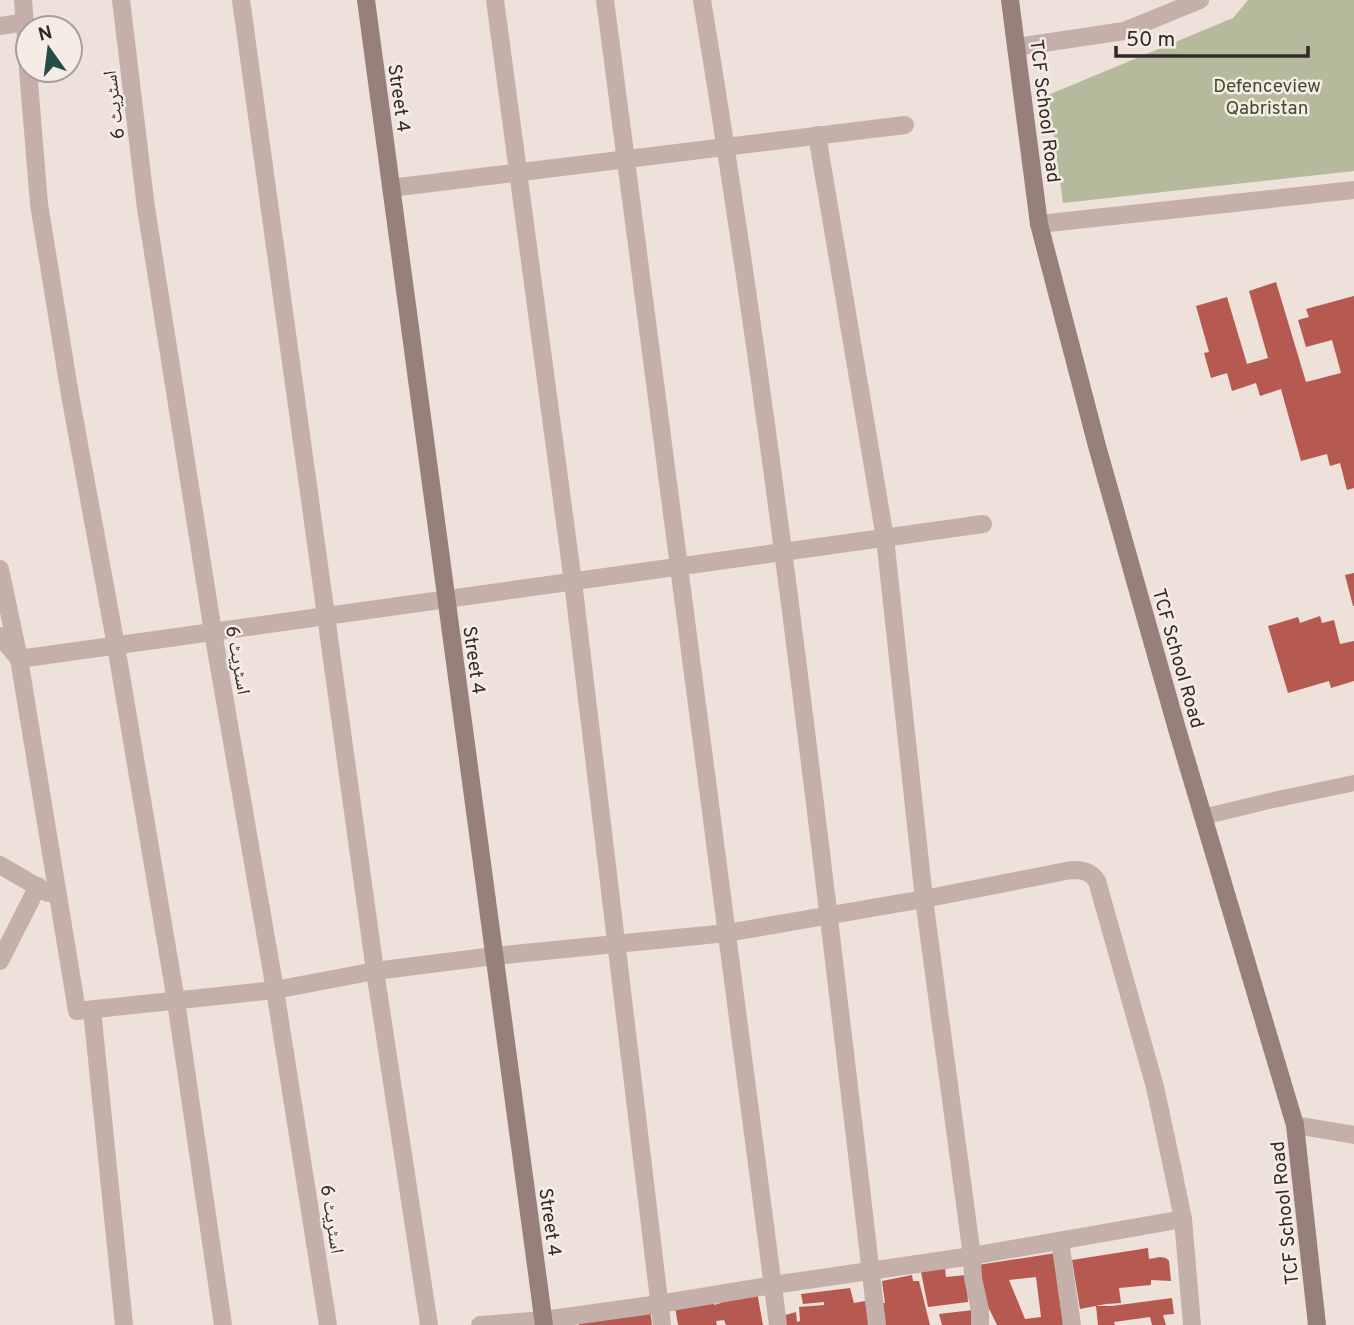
<svg xmlns="http://www.w3.org/2000/svg" width="1354" height="1325" font-family="Overpass,'Noto Naskh Arabic',sans-serif">
  <style>
    .green { fill: #b5ba9d }
    .building { fill: #b55951; fill-rule: evenodd }
    .lines { fill: none; stroke-linecap: round; stroke-linejoin: round }
    .lane { stroke: #c4b0a8; stroke-width: 16 }
    .street { stroke: #c4b0a8; stroke-width: 18 }
    .secondary { stroke: #97807a; stroke-width: 18 }
    .labels { text-anchor: middle; stroke-width: 5; stroke-linejoin: round; paint-order: stroke }
    .park-label { font-size: 19px; fill: #464c2e; stroke: #f6ece6 }
    .street-label { font-size: 19px; fill: #322927; stroke: #f6ece6 }
  </style>
  <rect width="100%" height="100%" fill="#ede1da"/>
  <path class="green" d="M1248 0H1354V171L1063 203 1048 95 1233 18Z"/>
  <g class="building">
    <path d="M1276 282 1306 382 1341 373 1332 340 1306 347 1298 320 1309 317 1306 309 1354 296V488L1347 490 1340 463 1330 466 1327 454 1301 461 1281 389 1260 396 1256 383 1232 391 1227 373 1211 378 1204 353 1209 352 1196 306 1227 297 1247 364 1268 358 1249 291Z"/>
    <path d="M1354 573V606H1353L1345 575Z"/>
    <path d="M1320 616 1322 623 1334 620 1340 644 1354 641V681L1331 688 1329 681 1288 693 1268 626 1298 617 1300 623Z"/>
    <path d="M1148 1248 1149 1259 1160 1257 1166 1258 1169 1261 1171 1281 1151 1280V1285L1119 1288 1121 1303 1106 1304 1080 1309 1072 1260Z"/>
    <path d="M1056 1253 1063 1325H997L981 1292 978 1265ZM1036 1277 1041 1317 1025 1319 1009 1280Z"/>
    <path d="M945 1268 946 1277 966 1275 968 1302 928 1307 921 1272Z"/>
    <path d="M912 1275 913 1281H919L930 1325H884L880 1303H885L882 1281Z"/>
    <path d="M850 1288 854 1303 865 1301 869 1325H783L782 1316 796 1312 797 1322 800 1321 799 1307 824 1305V1302L803 1304 801 1294Z"/>
    <path d="M757 1292 763 1325H726L724 1320 716 1321 717 1325H678L675 1307 714 1300V1305L721 1303 720 1297Z"/>
    <path d="M1172 1298 1174 1314 1163 1315 1166 1325H1152L1150 1317 1114 1322 1115 1325H1098L1096 1306H1112Z"/>
    <path d="M650 1310 652 1325H579L578 1320Z"/>
    <path d="M973 1310 975 1325H942L939 1314Z"/>
  </g>
  <g class="lines">
    <path class="lane" d="M1203 817 1269 801 1354 783"/>
    <g class="street">
      <path d="M23 0 28 66"/>
      <path d="M121 0 146 208 213 632 275 990 328 1325"/>
      <path d="M241 0 375 971 429 1325"/>
      <path d="M495 0 573 582 662 1325"/>
      <path d="M605 0 778 1325"/>
      <path d="M702 0C775 440 825 883 877 1325"/>
      <path d="M0 26 25 22"/>
      <path d="M1016 47 1124 31 1200 0"/>
      <path d="M28 70 39 204 70 395 116 646 176 1001 223 1325"/>
      <path d="M817 135 885 538 924 899 972 1256 973 1278 980 1310V1325"/>
      <path d="M391 188 905 125"/>
      <path d="M1039 224 1354 190"/>
      <path d="M0 569 19 659 77 1011 275 990 375 971 494 956 727 933 924 899 1071 870C1082 870 1091 871 1097 881L1155 1087 1172 1166 1183 1219 1192 1325"/>
      <path d="M0 636 19 659 983 524"/>
      <path d="M0 865 48 893"/>
      <path d="M0 961 38 886"/>
      <path d="M92 1010 124 1325"/>
      <path d="M1295 1125 1354 1135"/>
      <path d="M1060 1241 1072 1325"/>
      <path d="M480 1325 544 1320 659 1304 773 1285 972 1256 1183 1219"/>
    </g>
    <g class="secondary">
      <path d="M366 0 544 1325"/>
      <path d="M1010 0 1039 224 1097 446 1177 729 1295 1125 1317 1325"/>
    </g>
  </g>
  <g class="labels">
    <g class="park-label">
      <text x="1267" y="92">Defenceview<tspan x="1267" dy="22">Qabristan</tspan></text>
    </g>
    <g class="street-label">
      <text transform="translate(400 98) rotate(82)" y="7">Street 4</text>
      <text transform="translate(113 105) rotate(-97)" y="7">اسٹریٹ 6</text>
      <text transform="translate(1046 111) rotate(83)" y="7">TCF School Road</text>
      <text transform="translate(1179 658) rotate(74)" y="7">TCF School Road</text>
      <text transform="translate(239 660) rotate(80)" y="7">اسٹریٹ 6</text>
      <text transform="translate(475 660) rotate(82)" y="7">Street 4</text>
      <text transform="translate(1284 1213) rotate(-96)" y="7">TCF School Road</text>
      <text transform="translate(333 1219) rotate(81)" y="7">اسٹریٹ 6</text>
      <text transform="translate(551 1222) rotate(82)" y="7">Street 4</text>
    </g>
  </g>
  <g transform="translate(49 49) rotate(346)"><circle r="33" fill="#f6ece6" stroke="#a89e9a" stroke-width="2"/>
  <path d="M0-5L12 26L0 18L-12 26Z" fill="#234d49"/>
  <text y="-10" font-size="19" font-weight="bold" text-anchor="middle" fill="#322927">N</text>
  </g>
  <path d="M1116 46v10h192v-10" fill="none" stroke="#322927" stroke-width="3.5"/>
  <text x="1126" y="46" font-size="21" fill="#322927" stroke="#f6ece6" stroke-width="5" paint-order="stroke">50 m</text>
</svg>
